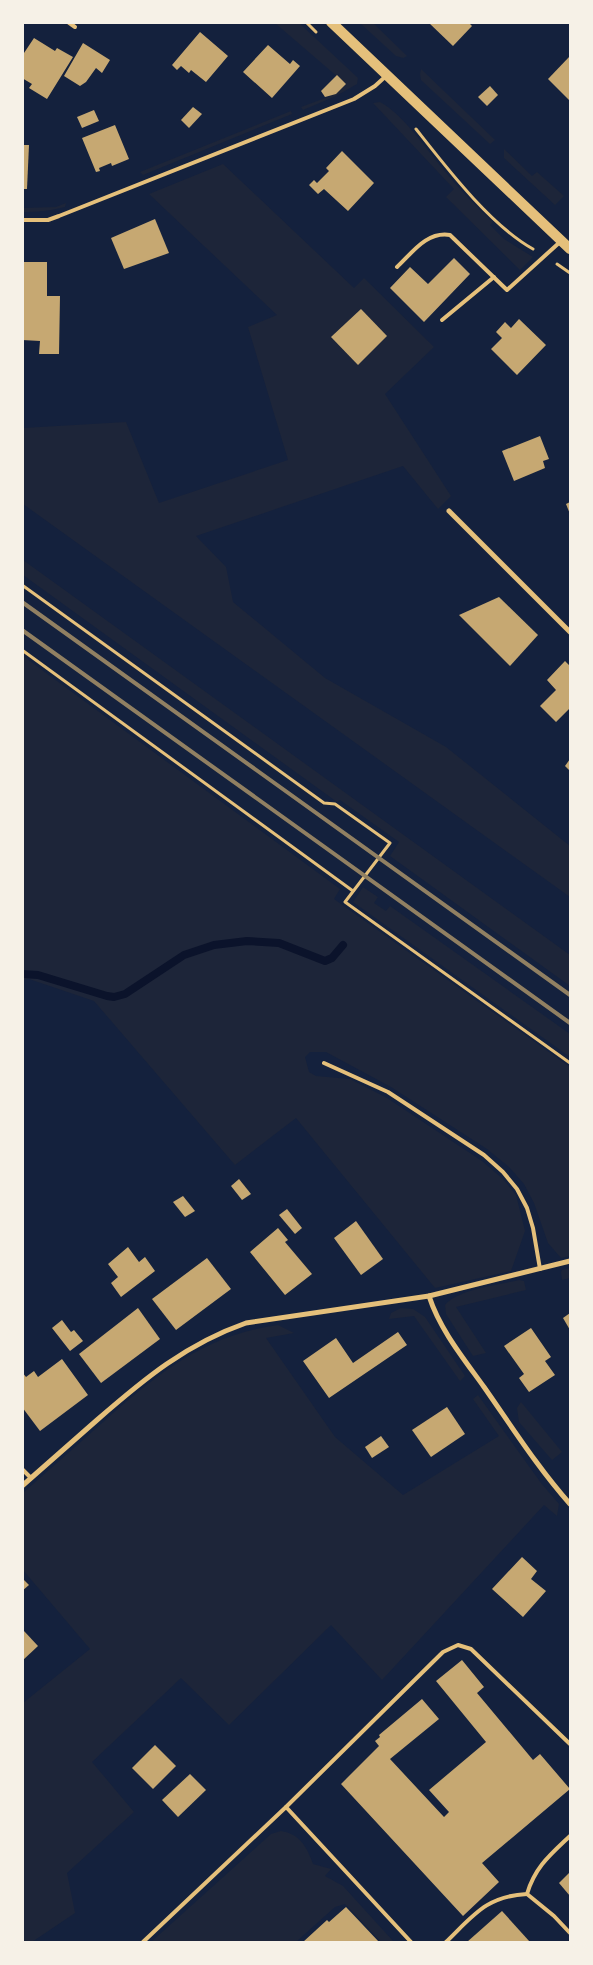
<svg xmlns="http://www.w3.org/2000/svg" width="593" height="1965" font-family="Manrope,sans-serif">
  <style>
    .green { fill: #1d2539 }
    .lines { fill: none; stroke-linecap: round; stroke-linejoin: round }
    .stream { stroke: #0b132b; stroke-width: 8 }
    .building { fill: #c6a872 }
    .path { stroke: #e5c07b; stroke-width: 3 }
    .service { stroke: #e5c07b; stroke-width: 4 }
    .minor { stroke: #e5c07b; stroke-width: 5 }
    .secondary { stroke: #e5c07b; stroke-width: 10 }
    .rail { stroke: #918062; stroke-width: 4 }
  </style>
  <rect width="100%" height="100%" fill="#14213d"/>
  <g class="green">
    <path d="M275 23H299L358 78 357 84 336 96 303 110 301 107 336 94 346 84Z"/>
    <path d="M360 23H373L407 56 403 58 396 56Z"/>
    <path d="M421 69 495 140 490 144 421 80 420 74Z"/>
    <path d="M380 102C403 114 426 149 443 169 458 188 475 205 493 222L490 225 504 239 533 257 520 270 446 197 454 189 373 103Z"/>
    <path d="M291 111 292 114 143 175 140 172Z"/>
    <path d="M504 149 532 176 537 172 564 196 555 205 504 158Z"/>
    <path d="M223 164 354 288 364 278 434 347 385 394 451 496 438 509 403 466 196 536 226 567 233 602 325 678 446 747 570 846V897L23 504V428L126 422 159 503 288 460 248 327 277 315 149 194Z"/>
    <path d="M66 203 65 207C50 211 37 212 23 212V208L56 207Z"/>
    <path d="M23 560 570 955V986L390 856 399 842 340 800 337 802 23 575Z"/>
    <path d="M23 656 340 889 334 899 570 1067V1256L561 1258 548 1243 534 1203 524 1184 509 1167 487 1149 391 1087 326 1052H310L305 1057 309 1072 316 1076 350 1079 387 1098 482 1161 503 1179 516 1195 525 1231 511 1271 435 1288 296 1118 235 1165 94 1001 29 979 23 980Z"/>
    <path d="M363 887 378 897 374 903 386 911 390 906 570 1034V1057L353 902Z"/>
    <path d="M570 1268V1278L562 1280 561 1272 562 1270Z"/>
    <path d="M519 1280 524 1281 526 1290 456 1307 486 1353 473 1356 446 1314 445 1305C458 1289 499 1285 519 1280Z"/>
    <path d="M401 1308 413 1309 425 1317 465 1376 460 1381 414 1316 389 1319 391 1313Z"/>
    <path d="M278 1325 294 1333 266 1338 335 1437 403 1495 499 1436 473 1399 478 1395 541 1483 559 1504 557 1516 544 1505 382 1680 331 1625 229 1725 181 1678 92 1762 134 1812 67 1873 75 1913 32 1942H23V1703L90 1649 23 1570V1493C49 1470 76 1446 102 1423 158 1374 202 1336 278 1325Z"/>
    <path d="M521 1402 562 1452 552 1460 519 1422 517 1408Z"/>
    <path d="M281 1831C300 1834 307 1847 313 1864L331 1869 325 1876 343 1886 394 1942H381L345 1904 335 1907 296 1942H151L271 1834Z"/>
  </g>
  <g class="lines">
    <path class="stream" d="M22 974 38 975 107 996 114 997 125 994 184 955 214 945 247 941 279 943 325 961 332 958 343 945"/>
  </g>
  <g class="building">
    <path d="M428 22H468L472 26 453 46Z"/>
    <path d="M200 32 228 56 206 82 191 70 189 73 181 66 177 70 172 65Z"/>
    <path d="M34 38 55 51 57 48 73 57 47 99 29 88 32 84 22 78V56Z"/>
    <path d="M83 43 110 60 102 73 96 68 86 82 80 86 64 76Z"/>
    <path d="M268 45 290 64 293 60 300 66 272 98 243 72Z"/>
    <path d="M570 56V101L548 79Z"/>
    <path d="M337 75 346 84 336 94 325 97 321 91Z"/>
    <path d="M490 86 498 95 487 106 478 97Z"/>
    <path d="M193 107 202 114 189 128 181 120Z"/>
    <path d="M94 110 99 121 82 128 77 117Z"/>
    <path d="M115 125 129 159 112 166 111 163 99 168 100 171 96 172 82 138Z"/>
    <path d="M22 145H29L27 189H22Z"/>
    <path d="M342 151 374 183 348 211 324 189 318 194 309 185 314 180 317 183 329 171 326 168Z"/>
    <path d="M155 219 169 253 124 269 111 238Z"/>
    <path d="M454 258 470 274 424 322 390 288 410 267 428 284Z"/>
    <path d="M22 262H47V296H60L59 354H39L40 341 22 340Z"/>
    <path d="M361 309 387 336 358 365 331 337Z"/>
    <path d="M519 319 546 345 517 375 491 349 502 338 496 332 505 322 511 328Z"/>
    <path d="M540 436 549 459 543 461 545 468 514 481 502 451Z"/>
    <path d="M570 502V514L566 504Z"/>
    <path d="M499 597 538 635 510 666 459 615Z"/>
    <path d="M565 661 570 666V708L556 722 540 706 556 690 547 680Z"/>
    <path d="M570 759V771L565 766Z"/>
    <path d="M239 1179 251 1194 242 1200 231 1186Z"/>
    <path d="M183 1196 195 1211 185 1217 173 1202Z"/>
    <path d="M287 1209 302 1228 295 1234 279 1215Z"/>
    <path d="M356 1221 383 1259 361 1275 334 1238Z"/>
    <path d="M278 1228 288 1240 285 1242 312 1274 285 1295 250 1252Z"/>
    <path d="M128 1247 139 1262 145 1257 155 1271 121 1297 111 1283 118 1277 108 1264Z"/>
    <path d="M207 1258 231 1289 176 1330 152 1299Z"/>
    <path d="M138 1308 160 1339 101 1383 79 1354Z"/>
    <path d="M570 1313V1330L563 1318Z"/>
    <path d="M62 1320 71 1332 74 1330 83 1341 70 1351 52 1328Z"/>
    <path d="M531 1328 551 1357 545 1361 555 1375 529 1392 519 1378 524 1374 504 1346Z"/>
    <path d="M398 1332 407 1345 329 1398 303 1361 336 1338 353 1363Z"/>
    <path d="M62 1359 88 1395 40 1431 22 1407V1372L26 1377 34 1371 38 1377Z"/>
    <path d="M447 1407 465 1434 431 1457 412 1430Z"/>
    <path d="M381 1436 389 1447 372 1458 365 1447Z"/>
    <path d="M522 1557 537 1571 531 1579 546 1591 523 1617 492 1589Z"/>
    <path d="M22 1578 29 1585 22 1591Z"/>
    <path d="M24 1631 38 1646 22 1661V1632Z"/>
    <path d="M462 1660 484 1687 477 1693 533 1760 540 1754 570 1789 482 1863 499 1882 463 1916 341 1784 379 1746 375 1741 380 1737 379 1735 422 1699 439 1719 390 1759 444 1817 449 1812 429 1790 486 1742 436 1681Z"/>
    <path d="M155 1745 176 1766 153 1789 132 1768Z"/>
    <path d="M190 1774 206 1790 178 1817 162 1800Z"/>
    <path d="M570 1872V1896L559 1883Z"/>
    <path d="M346 1907 379 1942H303L327 1920 329 1922Z"/>
    <path d="M502 1911 530 1942H467Z"/>
  </g>
  <g class="lines">
    <g class="path">
      <path d="M306 22 316 32"/>
      <path d="M416 129C446 167 490 225 533 249"/>
      <path d="M557 264 570 273"/>
      <path d="M22 585 324 803 335 804 390 843 345 902 570 1063"/>
      <path d="M22 650 353 891"/>
    </g>
    <g class="service">
      <path d="M68 22 75 27"/>
      <path d="M22 220H48L59 216 354 99 375 86 386 76"/>
      <path d="M397 267C412 253 427 231 450 235L507 290 560 242"/>
      <path d="M442 320 494 277"/>
      <path d="M324 1063 388 1092 484 1155 503 1172 517 1189 527 1208 533 1228 540 1269"/>
      <path d="M22 1469 31 1478"/>
      <path d="M286 1807 411 1942"/>
      <path d="M527 1894 554 1916 570 1933"/>
      <path d="M143 1942 286 1807 443 1652 458 1645 471 1649 570 1744"/>
      <path d="M446 1942C473 1916 486 1896 527 1894 535 1867 550 1855 570 1836"/>
    </g>
    <g class="minor">
      <path d="M449 511 570 632"/>
      <path d="M429 1296C440 1330 464 1359 484 1387 512 1427 538 1468 570 1504"/>
      <path d="M22 1486C47 1464 72 1442 97 1420 144 1379 186 1344 246 1323L429 1296 570 1261"/>
    </g>
    <path class="secondary" d="M331 22 570 249"/>
    <g class="rail">
      <path d="M22 602 570 995"/>
      <path d="M22 630 570 1023"/>
    </g>
  </g>
  <rect width="593" height="1965" fill="none" stroke="#f6f1e7" stroke-width="48"/>
</svg>
